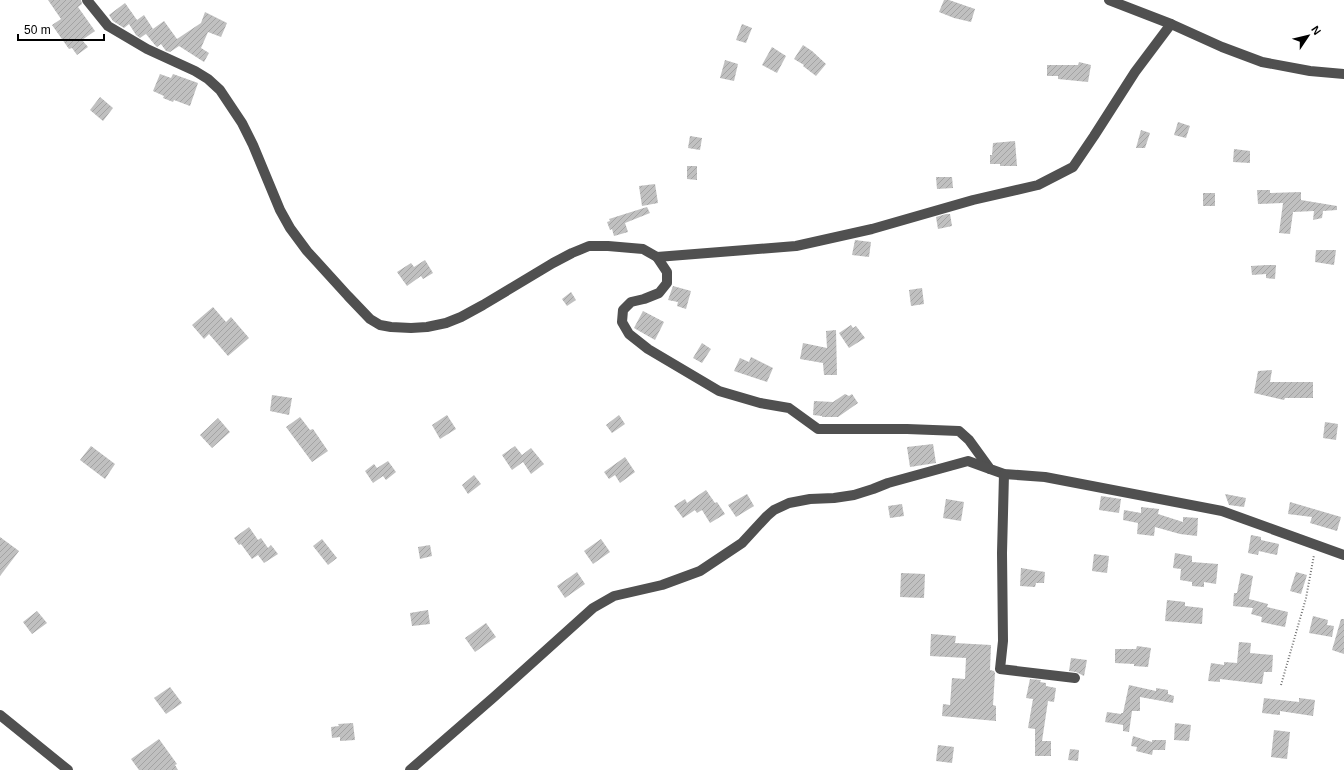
<svg xmlns="http://www.w3.org/2000/svg" width="1344" height="770" font-family="Helvetica,sans-serif">
  <style>
    .building { fill: url(#building-hatch) }
    .lines { fill: none; stroke-linecap: round; stroke-linejoin: round }
    .path { stroke: #727272; stroke-width: 2; stroke-dasharray: 1 2; stroke-linecap: butt }
    .minor { stroke: #505050; stroke-width: 10 }
  </style>
  <defs>
    <pattern id="building-hatch" width="6" height="6" patternUnits="userSpaceOnUse"><rect width="6" height="6" fill="#c0c0c0"/><path d="M-1 1l2-2M0 6l6-6M5 7l2-2" fill="none" stroke="#a3a3a3"/></pattern>
  </defs>
  <rect width="100%" height="100%" fill="#fff"/>
  <g class="building">
    <path d="M48 0H81L82 4 78 7 95 31 82 40 88 47 77 55 72 48 69 49 52 25 61 19Z"/>
    <path d="M944 0H949L975 9 971 22 954 18 939 12Z"/>
    <path d="M125 3 137 20 144 15 153 29 140 38 136 35 129 24 124 28 113 21 109 15Z"/>
    <path d="M205 12 227 23 221 37 208 32 201 48 209 53 204 62 179 46 170 52 166 51 161 44 157 47 155 45 146 34 164 21 177 39 201 23Z"/>
    <path d="M742 24 752 28 746 43 736 40Z"/>
    <path d="M803 45 812 51 826 64 816 76 803 66 804 65 794 59Z"/>
    <path d="M772 47 786 56 777 73 762 65Z"/>
    <path d="M725 60 738 64 734 81 720 78Z"/>
    <path d="M1079 62 1091 65 1088 82 1058 79V76H1047V65H1078Z"/>
    <path d="M160 74 171 78 173 74 198 83 190 106 174 100 173 102 163 98 164 96 153 91Z"/>
    <path d="M100 97 113 108 103 121 90 110Z"/>
    <path d="M1178 122 1190 126 1186 138 1174 135Z"/>
    <path d="M1141 130 1150 133 1145 148H1136Z"/>
    <path d="M690 136 702 138 700 150 688 148Z"/>
    <path d="M1015 141 1017 166H1000V164H990V155H992L993 143Z"/>
    <path d="M1234 149 1250 151V163L1233 162Z"/>
    <path d="M687 166H697V180L687 179Z"/>
    <path d="M936 177H952L953 188 937 189Z"/>
    <path d="M655 184 658 203 642 206 639 186Z"/>
    <path d="M1257 190H1270V193L1301 192V200L1337 206V210L1323 211 1322 218 1313 220 1314 211 1293 212 1290 234 1279 233 1283 203 1258 204Z"/>
    <rect x="1203" y="193" width="12" height="13"/>
    <path d="M647 207 650 213 625 223 628 232 614 236 612 229 610 230 607 222 610 221 609 219Z"/>
    <path d="M946 214H950L952 226 938 229 936 217Z"/>
    <path d="M855 240 871 242 869 257 852 255Z"/>
    <path d="M1316 250H1336L1334 265 1315 262Z"/>
    <path d="M425 260 433 273 423 279 421 276 407 286 397 272 411 263 414 267Z"/>
    <path d="M1267 265H1276L1275 279 1266 278V274L1252 275 1251 266Z"/>
    <path d="M673 286 691 291 686 309 677 306 678 302 668 300Z"/>
    <path d="M922 288 924 304 911 306 909 290Z"/>
    <path d="M571 292 576 300 567 306 562 299Z"/>
    <path d="M213 307 226 322 231 317 249 338 228 356 209 334 204 339 192 325Z"/>
    <path d="M643 311 664 322 655 340 634 328Z"/>
    <path d="M851 325 853 328 856 326 865 338 849 348 839 333Z"/>
    <path d="M836 330 837 375H824L823 363 800 359 803 343 827 348 826 331Z"/>
    <path d="M702 343 711 349 702 363 693 358Z"/>
    <path d="M751 357 773 368 767 382 734 371 740 358 749 362Z"/>
    <path d="M1272 370 1270 382H1313V398H1285L1284 400 1254 393 1258 371Z"/>
    <path d="M845 394 849 396 852 394 858 403 838 417H822V416L813 415 814 401 833 402Z"/>
    <path d="M272 395 292 398 289 415 270 411Z"/>
    <path d="M447 415 456 429 440 439 432 425Z"/>
    <path d="M619 415 625 424 612 433 606 425Z"/>
    <path d="M300 417 310 430 313 429 328 451 312 462 286 427Z"/>
    <path d="M218 418 230 432 212 448 200 435Z"/>
    <path d="M1325 422 1338 424 1336 440 1323 438Z"/>
    <path d="M933 444 936 463 910 467 907 447Z"/>
    <path d="M91 446 115 464 105 479 80 460Z"/>
    <path d="M515 446 522 455 531 448 544 464 531 474 523 462 512 470 502 455Z"/>
    <path d="M625 457 635 472 620 483 615 475 609 479 604 472Z"/>
    <path d="M388 461 396 472 386 480 383 476 373 483 365 471 374 464 377 468Z"/>
    <path d="M474 475 481 484 468 494 462 485Z"/>
    <path d="M706 490 715 503 717 502 725 514 710 523 702 510 697 513 695 510 683 518 674 506 685 499 687 503Z"/>
    <path d="M747 494 754 506 736 517 728 505Z"/>
    <path d="M1225 494 1246 498 1244 507 1229 505Z"/>
    <path d="M1101 496 1121 499 1119 513 1099 510Z"/>
    <path d="M946 499 964 502 961 521 943 518Z"/>
    <path d="M1290 502 1341 517 1337 531 1310 523 1312 517 1288 514Z"/>
    <path d="M902 504 904 516 890 518 888 506Z"/>
    <path d="M1141 507 1159 509 1158 514 1183 522V517L1198 518 1197 536 1180 534 1155 527 1154 536 1137 534 1138 523 1123 520 1124 510 1141 513Z"/>
    <path d="M249 527 258 540 261 538 268 548 271 545 278 554 264 563 258 555 252 559 241 544 239 545 234 538Z"/>
    <path d="M1251 535 1261 537V540L1279 544 1277 555 1259 551 1258 555 1248 553Z"/>
    <path d="M0 537 19 551 0 576Z"/>
    <path d="M322 539 337 558 328 565 313 546Z"/>
    <path d="M601 539 610 552 593 564 584 551Z"/>
    <path d="M430 545 432 556 420 559 418 547Z"/>
    <path d="M1175 553 1192 556V562L1218 564 1216 584 1204 582V587L1192 586V582L1180 580 1181 569 1173 568Z"/>
    <path d="M1094 554 1109 556 1107 573 1092 571Z"/>
    <path d="M1021 568 1045 572 1044 583H1036L1035 587 1020 586Z"/>
    <path d="M577 572 585 584 565 598 557 586Z"/>
    <path d="M1296 572 1307 575 1301 594 1290 591Z"/>
    <path d="M901 573 925 574 924 598 900 597Z"/>
    <path d="M1241 573 1253 576 1249 599 1268 604 1267 607 1288 612 1285 627 1261 622 1262 617 1251 614 1253 608 1233 606 1234 593H1237Z"/>
    <path d="M1167 600 1185 602V606L1203 608 1202 624 1165 621Z"/>
    <path d="M428 610 430 624 412 626 410 613Z"/>
    <path d="M37 611 47 623 32 634 23 622Z"/>
    <path d="M1313 616 1328 620 1327 625 1334 626 1332 637 1309 633Z"/>
    <path d="M1341 619H1344V654L1332 650Z"/>
    <path d="M486 623 496 637 475 652 465 638Z"/>
    <path d="M931 634 956 636 955 643 991 645 990 670 994 671 995 673 993 705 996 706V721L942 716 943 704 950 705 952 678 965 679 966 658 930 656Z"/>
    <path d="M1239 642 1251 643 1250 653 1273 655 1272 672H1264L1262 684 1220 679V682L1208 681 1211 663 1224 665V662L1237 663Z"/>
    <path d="M1137 646 1151 648 1148 667 1134 666V664L1115 663V649H1136Z"/>
    <path d="M1071 658 1087 660 1084 676 1076 672 1069 671Z"/>
    <path d="M1030 679 1041 680 1040 682 1046 683V686L1056 688 1054 702 1048 701 1042 741H1051V756H1035V729L1028 728 1033 699 1026 698Z"/>
    <path d="M1129 685 1156 691V688L1168 690V694L1174 696 1173 703 1140 697V711H1132L1129 732 1123 731V725L1105 722 1107 712 1121 714V713H1123Z"/>
    <path d="M170 687 182 703 166 714 154 698Z"/>
    <path d="M1264 698 1299 702V698L1315 700 1313 716 1280 711V715L1262 713Z"/>
    <path d="M353 723 355 740 340 741V737L332 738 331 727 339 726 338 724Z"/>
    <path d="M1175 723 1191 725 1189 741 1174 740Z"/>
    <path d="M1274 730 1290 732 1287 759 1271 757Z"/>
    <path d="M1133 736 1152 742V740H1166L1165 750H1153L1152 755 1136 751 1137 747 1131 746Z"/>
    <path d="M159 739 177 764 175 765 178 770H139L131 759Z"/>
    <path d="M938 745 954 747 952 763 936 761Z"/>
    <path d="M1070 749 1079 750 1078 761 1068 760Z"/>
  </g>
  <g class="lines">
    <path class="path" d="M1281 685 1306 598 1314 555"/>
    <g class="minor">
      <path d="M87 0 108 26 147 49 195 71 208 79 220 90 242 123 253 145 280 210 290 228 307 251 348 296 370 319 380 325 391 327 411 328 427 327 446 323 461 317 483 305 553 263 572 253 589 246H608L643 249 657 257 667 272V283L659 293 644 299 631 302 623 310 622 322 629 334 648 349 719 391 760 403 789 408 818 429H907L959 431 969 440 990 469 1004 474 1045 477 1222 511 1344 555"/>
      <path d="M1109 0 1171 24 1222 47 1262 62 1310 71 1344 74"/>
      <path d="M657 257 796 246 872 229 973 200 1038 185 1073 167 1094 136 1135 72 1171 24"/>
      <path d="M1004 474 1002 553 1003 641 1000 669 1075 678"/>
      <path d="M0 715 68 770"/>
      <path d="M410 770 494 697 593 608 614 596 662 585 700 571 742 543 767 516 774 510 789 503 810 499 834 498 854 495 873 489 888 483 968 461 990 469"/>
    </g>
  </g>
  <g transform="translate(1308 36) rotate(55)" stroke="#ffffff" stroke-width="3" paint-order="stroke">
  <path d="M0-3L7 15L0 10L-7 15Z" fill="#000000"/>
  <text y="-6" font-size="11" font-weight="bold" text-anchor="middle" fill="#000000">N</text>
  </g>
  <path d="M18 34v6h86v-6" fill="none" stroke="#000000" stroke-width="2"/>
  <text x="24" y="34" font-size="12" fill="#000000" stroke="#ffffff" stroke-width="3" paint-order="stroke">50 m</text>
</svg>
